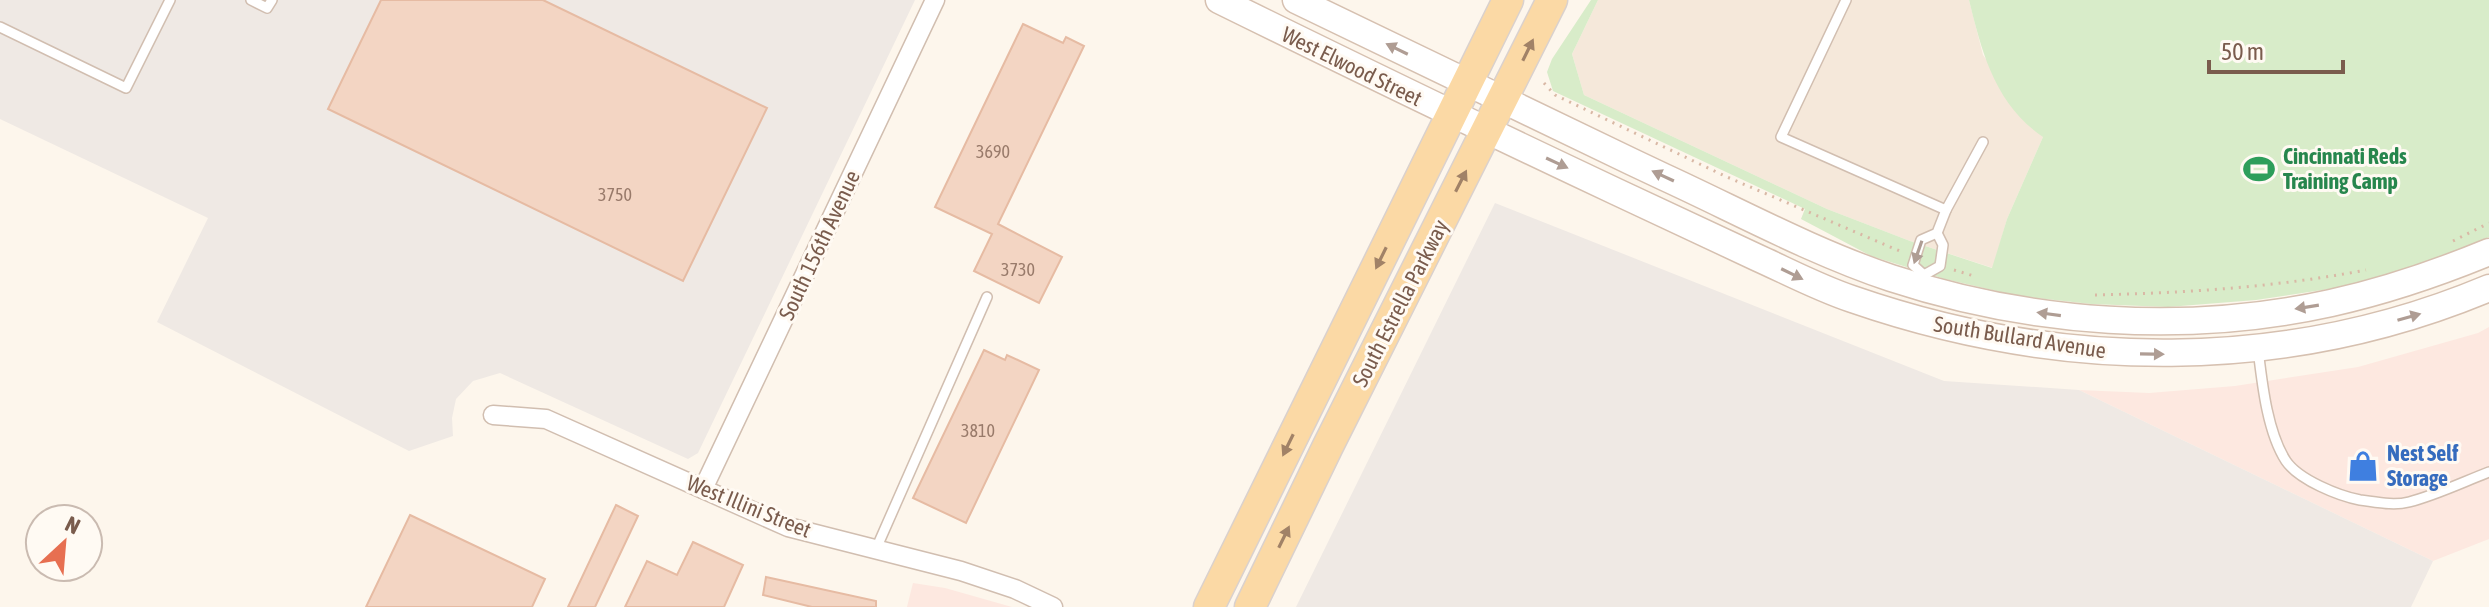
<svg xmlns="http://www.w3.org/2000/svg" width="2489" height="607" font-family="'Asap Condensed',sans-serif">
  <style>
    .residential { fill: #f5e8da }
    .commercial { fill: #fde8e0 }
    .industrial { fill: #efe9e4 }
    .green { fill: #d8ecc9 }
    .building { fill: #f3d5c3; stroke: #e6bba3; stroke-width: 2 }
    .lines { fill: none; stroke-linecap: round; stroke-linejoin: round }
    .service-casing { stroke: #d1beb0; stroke-width: 12 }
    .minor-casing { stroke: #d1beb0; stroke-width: 21 }
    .secondary-casing { stroke: #d6c0b0; stroke-width: 29 }
    .primary-casing { stroke: #dad1cd; stroke-width: 33 }
    .path { stroke: #d9b8a5; stroke-width: 3; stroke-dasharray: 2 6; stroke-linecap: butt }
    .service { stroke: #fff; stroke-width: 9 }
    .minor { stroke: #fff; stroke-width: 18 }
    .secondary { stroke: #fff; stroke-width: 26 }
    .primary { stroke: #fbd9a5; stroke-width: 30 }
    .oneway { fill: #af9d94 }
    .oneway2 { fill: #a18267 }
    .labels { text-anchor: middle; stroke-width: 6; stroke-linejoin: round; paint-order: stroke }
    .number-label { font-size: 18px; fill: #987a6a }
    .street-label { font-size: 22px; fill: #7a5c4d; stroke: #fffaf3 }
    .leisure-label { font-size: 22px; font-weight: bold; fill: #27864d; stroke: #fffaf3; text-anchor: start }
    .shop-label { font-size: 22px; font-weight: bold; fill: #366cbe; stroke: #fffaf3; text-anchor: start }
  </style>
  <rect width="100%" height="100%" fill="#fdf6ec"/>
  <path class="residential" d="M1598 0H1969L1983 55 2043 137 2007 219 1993 268 1910 241 1827 209 1584 95 1572 54Z"/>
  <g class="commercial">
    <path d="M2489 327V539L2433 561 2079 390 2149 393 2235 386 2358 367 2478 333Z"/>
    <path d="M913 583 945 588 1012 607H907Z"/>
  </g>
  <g class="industrial">
    <path d="M0 0H915L698 453 688 459 500 373 473 381 456 399 452 418 453 436 409 451 157 322 208 218 0 119Z"/>
    <path d="M1495 203 1944 381 2079 390 2433 561 2411 607H1296Z"/>
  </g>
  <path class="green" d="M1591 0H1598L1572 54 1584 95 1827 209 1910 241 1992 268 2007 219 2043 137C1995 104 1982 53 1969 0H2489V237L2422 265 2342 287 2256 300 2168 307 2091 304 2018 296 1945 279 1871 256 1801 219 1805 209 1553 91 1547 72 1552 59Z"/>
  <g class="building">
    <path d="M381 0H543L767 108 683 281 328 109Z"/>
    <path d="M1023 24 1063 43 1066 37 1084 46 998 224 1062 257 1039 303 974 271 992 234 935 207Z"/>
    <path d="M984 350 1005 360 1007 355 1039 370 966 523 913 498Z"/>
    <path d="M616 505 638 516 595 607H568Z"/>
    <path d="M410 515 545 579 532 607H366Z"/>
    <path d="M693 542 743 565 724 607H625L647 561 677 575Z"/>
    <path d="M766 577 876 601V607H812L763 595Z"/>
  </g>
  <g class="lines">
    <defs>
      <g id="service">
        <path d="M251 0 267 8 272 0"/>
        <path d="M1846 0 1781 137 1946 210 1983 142"/>
        <path d="M0 27 126 88 170 0"/>
        <path d="M1924 275 1913 265 1921 240 1937 233 1946 210"/>
        <path d="M1924 279V275L1940 266 1943 245 1937 233"/>
        <path d="M2258 349C2262 382 2267 432 2286 461 2299 480 2339 496 2360 500 2376 502 2393 506 2409 502 2436 495 2463 482 2489 472"/>
        <path d="M876 549 987 297"/>
      </g>
      <g id="minor">
        <path d="M493 415 546 419 788 527 961 571 1015 589 1053 607"/>
        <path d="M703 489 935 0"/>
      </g>
      <g id="secondary">
        <path d="M1219 0C1351 65 1483 129 1617 192 1664 214 1711 236 1758 258 1789 272 1819 288 1852 299 2060 371 2284 374 2489 288"/>
        <path d="M1296 0C1419 59 1541 119 1664 177 1738 211 1813 252 1891 278 2031 324 2186 335 2331 303 2385 291 2438 273 2489 252"/>
      </g>
      <g id="primary">
        <path d="M1209 607 1508 0"/>
        <path d="M1250 607 1328 446 1552 0"/>
      </g>
    </defs>
    <use href="#service" class="service-casing"/>
    <use href="#minor" class="minor-casing"/>
    <use href="#secondary" class="secondary-casing"/>
    <use href="#primary" class="primary-casing"/>
    <g class="path">
      <path d="M1544 83 1555 95 1727 177 1902 252"/>
      <path d="M2453 241 2489 223"/>
      <path d="M1954 270 1974 276"/>
      <path d="M2095 295C2186 293 2277 287 2366 270"/>
    </g>
    <use href="#service" class="service"/>
    <use href="#minor" class="minor"/>
    <use href="#secondary" class="secondary"/>
    <use href="#primary" class="primary"/>
  </g>
  <defs><path id="oneway-solid" d="M-6-.8H1V-3.2L6.5 0L1 3.2V.8H-6Z" transform="scale(2)"/></defs>
  <g class="oneway">
    <use href="#oneway-solid" transform="translate(1397 49) rotate(-154)"/>
    <use href="#oneway-solid" transform="translate(1557 163) rotate(25)"/>
    <use href="#oneway-solid" transform="translate(1663 176) rotate(-155)"/>
    <use href="#oneway-solid" transform="translate(1918 252) rotate(109)"/>
    <use href="#oneway-solid" transform="translate(1792 274) rotate(26)"/>
    <use href="#oneway-solid" transform="translate(2307 307) rotate(171)"/>
    <use href="#oneway-solid" transform="translate(2049 314) rotate(-172)"/>
    <use href="#oneway-solid" transform="translate(2409 317) rotate(-16)"/>
    <use href="#oneway-solid" transform="translate(2152 354) rotate(1)"/>
  </g>
  <g class="oneway2">
    <use href="#oneway-solid" transform="translate(1528 50) rotate(-64)"/>
    <use href="#oneway-solid" transform="translate(1461 181) rotate(-63)"/>
    <use href="#oneway-solid" transform="translate(1381 258) rotate(116)"/>
    <use href="#oneway-solid" transform="translate(1288 445) rotate(116)"/>
    <use href="#oneway-solid" transform="translate(1284 537) rotate(-64)"/>
  </g>
  <defs>
    <symbol id="stadium-bare" viewBox="-9 -9 18 18"><path d="M0-5a6.5 5 0 1 0 0 10a6.5 5 0 1 0 0-10ZM-3.5-1.8h7v3.6h-7Z" fill="#2e9e5b" stroke="#fffaf3" stroke-width="2.5" paint-order="stroke"/></symbol>
    <symbol id="shop-bare" viewBox="-9 -9 18 18"><path d="M-5-2.5h2.3a2.7 3.5 0 0 1 5.4 0H5L5.5 6h-11ZM-1.5-2.5h3a1.5 2.3 0 0 0-3 0Z" fill="#3f7fe0" stroke="#fffaf3" stroke-width="2.5" paint-order="stroke"/></symbol>
  </defs>
  <g fill-rule="evenodd">
    <use href="#stadium-bare" x="2237" y="147" width="44" height="44"/>
    <use href="#shop-bare" x="2341" y="444" width="44" height="44"/>
  </g>
  <g class="labels">
    <g class="number-label">
      <text x="993" y="158">3690</text>
      <text x="615" y="201">3750</text>
      <text x="1018" y="276">3730</text>
      <text x="978" y="437">3810</text>
    </g>
    <g class="street-label">
      <text transform="translate(1352 66) rotate(26)" y="8">West Elwood Street</text>
      <text transform="translate(819 245) rotate(-65)" y="8">South 156th Avenue</text>
      <text transform="translate(1400 303) rotate(-63)" y="8">South Estrella Parkway</text>
      <text transform="translate(2020 337) rotate(9)" y="8">South Bullard Avenue</text>
      <text transform="translate(749 506) rotate(22)" y="8">West Illini Street</text>
    </g>
    <g class="leisure-label">
      <text x="2283" y="164">Cincinnati Reds<tspan x="2283" dy="25">Training Camp</tspan></text>
    </g>
    <g class="shop-label">
      <text x="2387" y="461">Nest Self<tspan x="2387" dy="25">Storage</tspan></text>
    </g>
  </g>
  <g transform="translate(64 543) rotate(26)"><circle r="38" fill="#fffaf3" stroke="#cabbb1" stroke-width="2"/>
  <path d="M0-6L14 30L0 20L-14 30Z" fill="#e76f51"/>
  <text y="-12" font-size="22" font-weight="bold" text-anchor="middle" fill="#7a5c4d">N</text>
  </g>
  <path d="M2209 60v12h134v-12" fill="none" stroke="#7a5c4d" stroke-width="4"/>
  <text x="2221" y="60" font-size="24" fill="#7a5c4d" stroke="#fffaf3" stroke-width="6" paint-order="stroke">50 m</text>
</svg>
